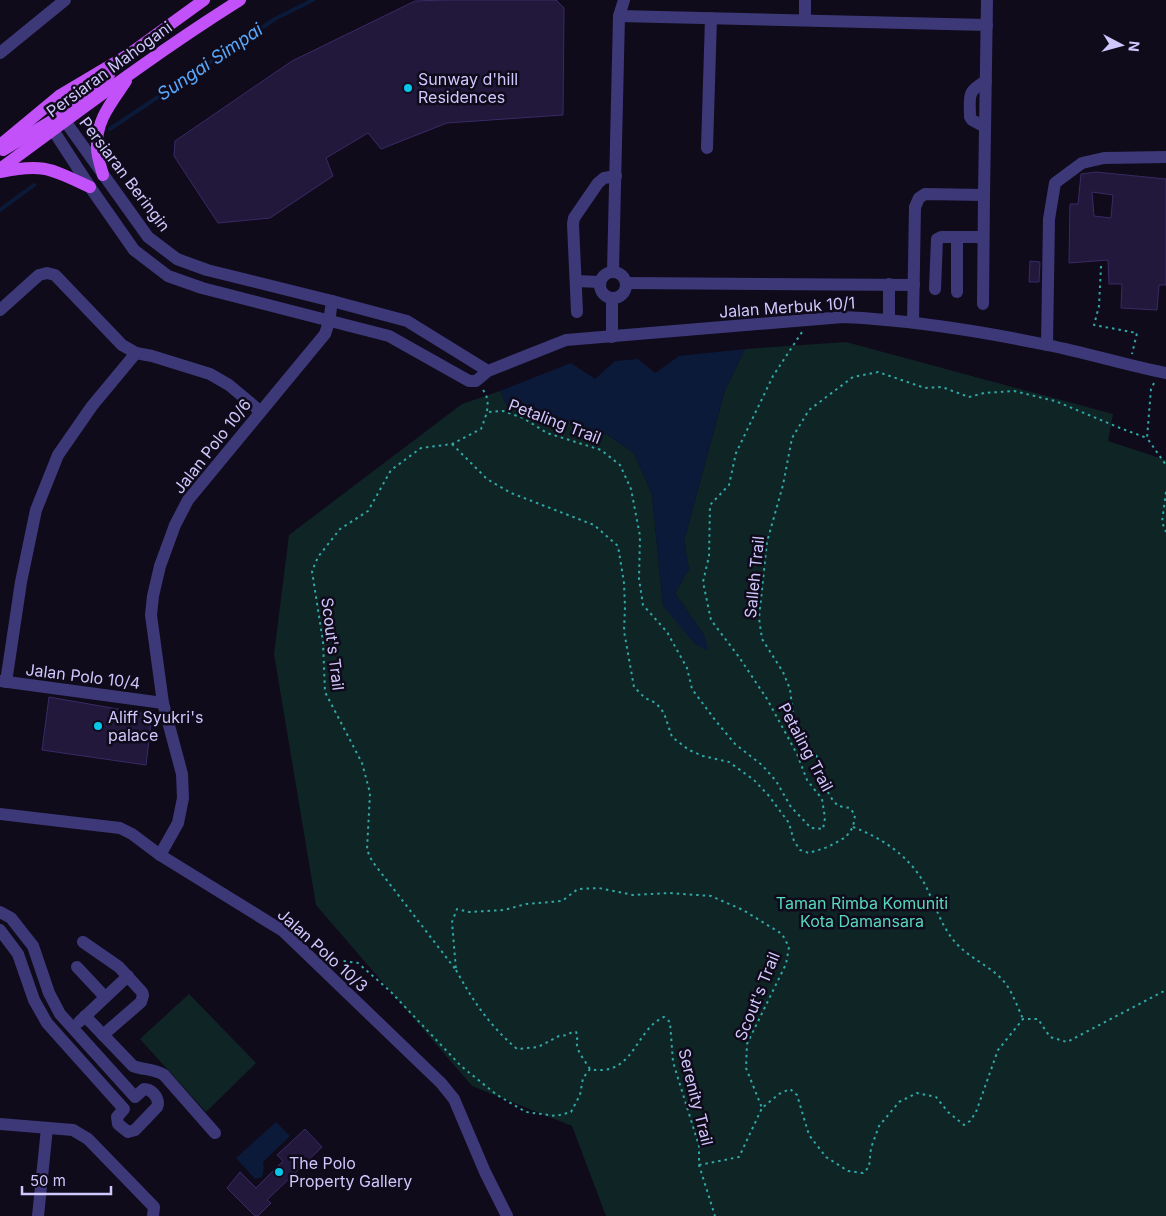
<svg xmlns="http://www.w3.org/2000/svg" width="1166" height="1216" font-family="Inter,sans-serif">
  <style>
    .green { fill: #0f2424 }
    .water { fill: #0b1a39 }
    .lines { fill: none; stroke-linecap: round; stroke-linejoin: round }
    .stream { stroke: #0b1a39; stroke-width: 4 }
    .building { fill: #21183b; stroke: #392b66; fill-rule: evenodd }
    .path { stroke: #30a8a7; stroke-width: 2; stroke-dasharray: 2.5 4; stroke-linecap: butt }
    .minor { stroke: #3d3878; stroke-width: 12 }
    .major { stroke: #c351f9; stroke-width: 12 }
    .poi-dot { fill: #07c6e8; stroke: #0f0b1b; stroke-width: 2 }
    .labels { text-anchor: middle; stroke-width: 5; stroke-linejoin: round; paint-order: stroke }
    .street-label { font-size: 16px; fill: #d0c7fd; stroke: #0f0b1b }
    .poi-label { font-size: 16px; fill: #d0c7fd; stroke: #0f0b1b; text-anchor: start }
    .park-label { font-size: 16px; fill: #57d9bf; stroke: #0f0b1b }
    .water-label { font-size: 18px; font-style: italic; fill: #58a7fa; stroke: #0f0b1b }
  </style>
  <rect width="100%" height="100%" fill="#0f0b1b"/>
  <g class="green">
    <path d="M846 342 1113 414 1108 441 1166 460V1216H606L572 1126 472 1086 316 905 274 654 289 535 462 404 500 391 507 406 555 416 606 434 634 453 652 494 663 606 705 637 675 593 689 569 684 541 725 390 745 349Z"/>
    <path d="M189 994 256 1063 206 1112 140 1039Z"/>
  </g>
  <g class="water">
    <path d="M745 349 725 390 684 541 689 569 675 593 705 637 708 651 694 643 663 606 652 494 634 453 606 434 555 416 507 406 500 391 571 363 595 379 615 361 638 359 655 373 679 356Z"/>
    <path d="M276 1122 290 1136 263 1162 264 1167 262 1177 255 1179 236 1158Z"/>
  </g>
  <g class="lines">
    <g class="stream">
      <path d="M110 129 275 19 313 0"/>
      <path d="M0 210 34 185"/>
    </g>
  </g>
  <g class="building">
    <path d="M446 0H556L564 8 563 115 447 123 381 149 368 133 326 158 333 176 270 218 218 223 174 156 175 141 292 61 415 1Z"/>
    <path d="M1096 172 1166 179V285H1159L1157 310 1121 308 1122 284H1109L1108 260 1069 263 1070 204H1078L1081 174ZM1092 192 1113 195 1111 218 1094 216Z"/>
    <path d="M1030 261 1040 262 1039 282H1029Z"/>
    <path d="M49 697 152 715 146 765 42 750Z"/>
    <path d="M305 1129 322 1147 267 1200 271 1203 258 1216H255L227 1188 240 1172 256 1188 283 1161 277 1155Z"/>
  </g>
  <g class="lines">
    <g class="path">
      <path d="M1101 266 1099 306 1094 325 1137 333 1132 354"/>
      <path d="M1154 383 1151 389 1147 438 1166 465"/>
      <path d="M483 390C492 402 486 416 481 429L452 444 421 448 391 470 368 511 340 529 318 557 312 571 323 642 325 692 362 763 370 793 367 850 372 861 456 970 452 922 457 909 469 912 504 910 526 904 562 901 578 889 599 888 633 895 669 893 711 896 743 910 782 934 789 947 786 964 747 1044 746 1068 762 1108 779 1094 790 1089 797 1095 809 1135 826 1157 848 1171 863 1173 869 1167 871 1148 879 1126 899 1102 917 1093 936 1097 948 1112 964 1125 970 1121 976 1112 998 1050 1023 1019H1038L1050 1037 1067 1042 1166 990"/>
      <path d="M489 412 503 411 523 418 547 433 601 450 620 465 631 489 640 536 639 579 643 605 667 632 687 668 692 689 715 720 735 744 762 765 776 781 791 807 811 828 823 829 825 818 822 799 807 780 797 754 767 699 739 657 711 620 703 582 709 556 710 505 729 485 736 453 773 376 802 332"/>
      <path d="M452 444 487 479 511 493 594 525 618 546 624 583 625 607 624 631 634 687 645 698 656 703 664 713 672 737 689 750 703 756 729 762 754 780 769 796 789 823 794 841 800 850 809 853 828 847 846 837 853 827 855 815 850 808 838 806 832 799 826 789 822 768 816 755 808 745 793 715 790 689 783 672 762 639 759 618 767 542 783 485 792 438 809 410 853 377 878 372 925 388 942 387 969 397 984 393 1014 391 1055 401 1120 428 1147 438"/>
      <path d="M1166 492 1162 522 1166 532"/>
      <path d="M853 827C885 839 915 860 929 893 937 910 943 929 956 943 970 959 993 967 1006 984 1013 994 1018 1008 1023 1019"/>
      <path d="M331 962 336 960 358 963 390 991 461 1066 497 1095 526 1112 556 1116 571 1112 580 1095 583 1078 590 1069"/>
      <path d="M456 970C473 1001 489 1025 517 1049L538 1047 559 1036 567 1035 572 1032H576L578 1036C573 1048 584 1059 590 1069 634 1078 635 1029 664 1017L670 1022 673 1062 699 1146V1165L715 1216"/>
      <path d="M699 1165 739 1157 762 1108"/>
    </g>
    <g class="minor">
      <path d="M619 16 987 25"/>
      <path d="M805 20V0"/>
      <path d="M0 53 65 0"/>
      <path d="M985 127 972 120 970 117C970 96 966 92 986 81"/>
      <path d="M707 148 711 18"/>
      <path d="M957 237V292"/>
      <path d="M613 271 619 16 624 0"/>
      <circle cx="613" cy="285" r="13"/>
      <path d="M576 281 600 282"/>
      <path d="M626 283 914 285"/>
      <path d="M935 289 937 239 941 237H983"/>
      <path d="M612 298V337"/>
      <path d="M983 304 984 195"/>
      <path d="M0 310 39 275 47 273 55 275 122 345 136 353 152 356 210 374 229 385 260 411"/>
      <path d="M577 312 573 224 574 218 598 183 604 178 616 176"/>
      <path d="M889 319V284"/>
      <path d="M913 322 915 207 919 198 925 194 984 195 987 0"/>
      <path d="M1047 345 1049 219 1055 183 1082 163 1104 158 1166 157"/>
      <path d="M488 371 407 321 332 301 207 270 177 259 148 237 65 121 55 119 53 130 90 187 134 250 168 276 202 288 389 336 469 381H476L488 371 566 340 843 317C911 320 980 331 1047 345 1087 353 1126 365 1166 373"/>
      <path d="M0 681 163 703"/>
      <path d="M6 682 21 582 36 510 58 455 92 406 136 353"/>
      <path d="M0 814 120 828 132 834 160 855 283 931 441 1083 454 1099 485 1172 507 1216"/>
      <path d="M160 855 178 823 183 798 182 774 163 703 151 615 153 596 160 566 175 525 188 500 325 334 329 322 332 301"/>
      <path d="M0 912 11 918 33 946 49 993 60 1014 135 1097 144 1089C151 1089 158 1096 158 1104L157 1107 135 1130 128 1132 118 1124 117 1117 124 1109 47 1023 34 1000 18 954 0 930"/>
      <path d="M83 942 119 967 142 992 143 995 141 1002 103 1035"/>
      <path d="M77 967 105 997"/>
      <path d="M85 1016 133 1066C144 1070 154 1069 164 1075L215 1133"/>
      <path d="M79 1022 128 976"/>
      <path d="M0 1124 73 1130 88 1139 154 1207 153 1216"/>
      <path d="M38 1216 47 1128"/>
    </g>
    <g class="major">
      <path d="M0 145 59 96 128 55 204 0"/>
      <path d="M3 150 55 119 73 102 109 75"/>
      <path d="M0 169C79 111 157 52 240 0"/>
      <path d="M0 172C44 163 51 169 90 187"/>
      <path d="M103 175C101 167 97 157 97 148 95 121 112 102 126 81"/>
    </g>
  </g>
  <g class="poi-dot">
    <circle cx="408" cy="88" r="5"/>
    <circle cx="98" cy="726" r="5"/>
    <circle cx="279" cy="1172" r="5"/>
  </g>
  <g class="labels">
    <g class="street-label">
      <text transform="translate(109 69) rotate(-36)" y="6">Persiaran Mahogani</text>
      <text transform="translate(125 174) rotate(53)" y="6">Persiaran Beringin</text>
      <text transform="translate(787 307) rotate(-4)" y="6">Jalan Merbuk 10/1</text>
      <text transform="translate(555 421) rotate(21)" y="6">Petaling Trail</text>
      <text transform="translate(212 446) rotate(-52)" y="6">Jalan Polo 10/6</text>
      <text transform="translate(754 577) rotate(-84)" y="6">Salleh Trail</text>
      <text transform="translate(333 644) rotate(83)" y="6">Scout's Trail</text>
      <text transform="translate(83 676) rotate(7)" y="6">Jalan Polo 10/4</text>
      <text transform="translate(806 747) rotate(62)" y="6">Petaling Trail</text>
      <text transform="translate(323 950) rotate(42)" y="6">Jalan Polo 10/3</text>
      <text transform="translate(757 996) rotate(-68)" y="6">Scout's Trail</text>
      <text transform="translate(696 1097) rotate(76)" y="6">Serenity Trail</text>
    </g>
    <g class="poi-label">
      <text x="418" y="85">Sunway d'hill<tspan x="418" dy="18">Residences</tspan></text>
      <text x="108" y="723">Aliff Syukri's<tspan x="108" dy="18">palace</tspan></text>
      <text x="289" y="1169">The Polo<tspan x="289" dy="18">Property Gallery</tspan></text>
    </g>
    <g class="park-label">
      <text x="862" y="909">Taman Rimba Komuniti<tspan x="862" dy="18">Kota Damansara</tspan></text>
    </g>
    <g class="water-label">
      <text transform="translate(210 62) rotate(-34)" y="6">Sungai Simpai</text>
    </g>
  </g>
  <g transform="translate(1121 45) rotate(96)" stroke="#0f0b1b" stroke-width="4" paint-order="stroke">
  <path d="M0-4L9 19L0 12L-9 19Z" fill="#d0c7fd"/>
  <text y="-8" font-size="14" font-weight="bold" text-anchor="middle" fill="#d0c7fd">N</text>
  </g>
  <path d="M22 1186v8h89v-8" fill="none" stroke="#d0c7fd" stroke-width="2.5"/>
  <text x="30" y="1186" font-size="15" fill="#d0c7fd" stroke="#0f0b1b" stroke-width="4" paint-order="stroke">50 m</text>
</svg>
